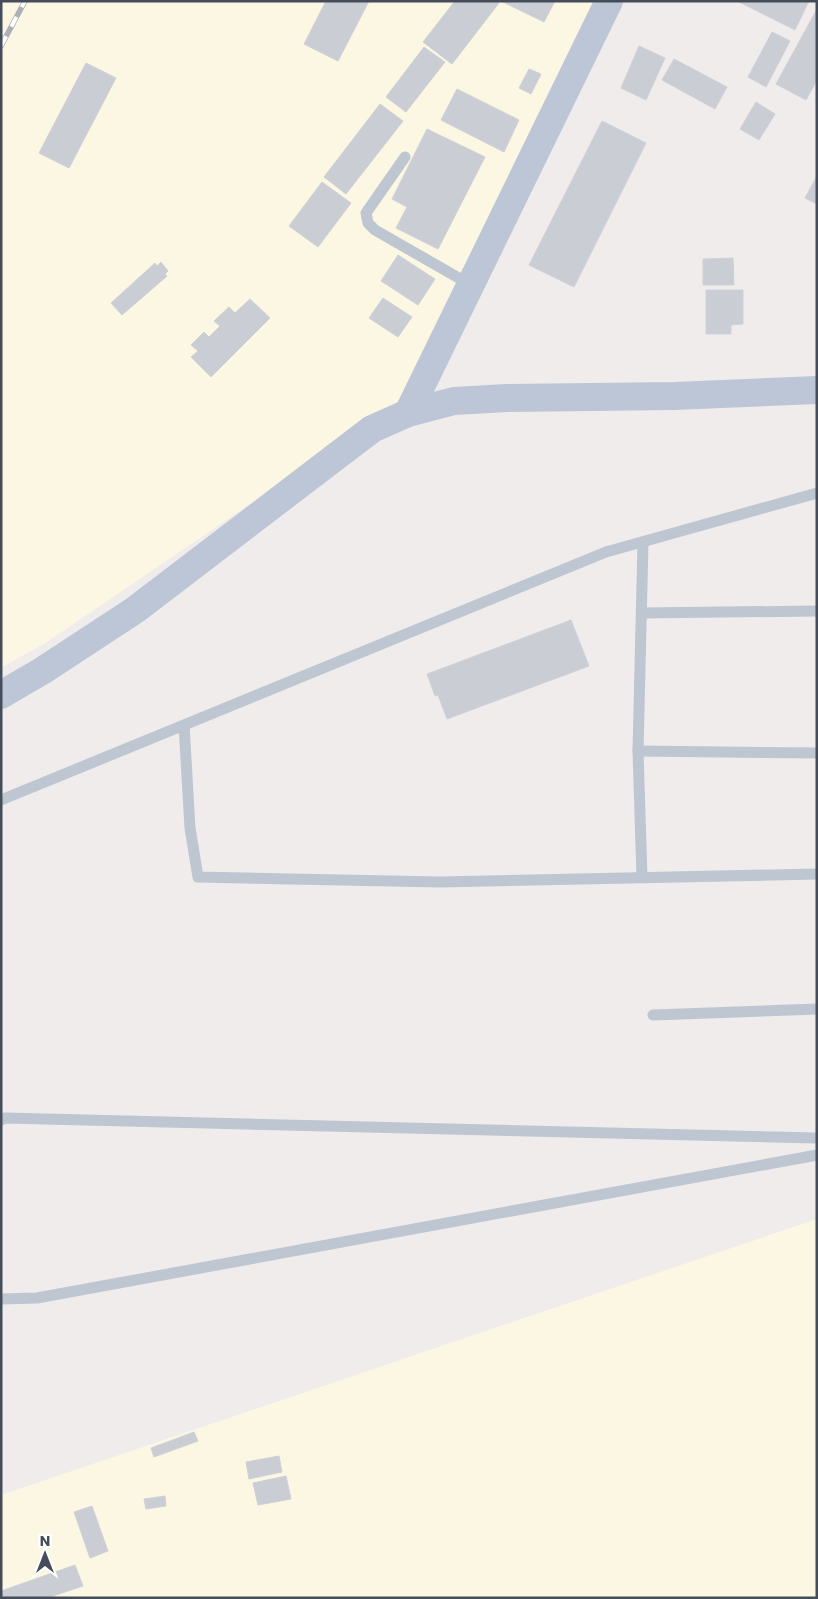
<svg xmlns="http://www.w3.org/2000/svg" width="818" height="1599" font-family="Poppins,sans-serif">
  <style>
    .commercial { fill: #fcf7e3 }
    .building { fill: #cbcdd4; stroke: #cfd1d8 }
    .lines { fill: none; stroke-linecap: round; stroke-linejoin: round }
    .lane { stroke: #bec6d2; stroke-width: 11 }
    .secondary { stroke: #bdc6d6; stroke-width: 28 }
    .rail-casing { stroke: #aeb0b7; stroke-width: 5.5 }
    .rail { stroke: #fff; stroke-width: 4; stroke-dasharray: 11; stroke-linecap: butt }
  </style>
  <rect width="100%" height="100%" fill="#efeceb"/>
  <g class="commercial">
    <path d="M1 1H595L397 404 47 642 1 668Z"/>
    <path d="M817 1219V1598H1V1495Z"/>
  </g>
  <g class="building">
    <path d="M326 1H369L338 61 304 44Z"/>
    <path d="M455 1H497L499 3 452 64 423 42Z"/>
    <path d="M501 1H555L544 22Z"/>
    <path d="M737 1H809L795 30Z"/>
    <path d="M817 9V80L806 100 776 84Z"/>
    <path d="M772 32 790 41 766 87 748 77Z"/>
    <path d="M639 46 665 58 646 100 621 88Z"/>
    <path d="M424 47 445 62 406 112 386 97Z"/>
    <path d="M674 59 727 87 715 109 662 80Z"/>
    <path d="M86 63 116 78 69 168 39 153Z"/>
    <path d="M529 69 541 74 531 94 519 88Z"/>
    <path d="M457 89 519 120 504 152 441 120Z"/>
    <path d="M756 102 775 114 759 140 740 129Z"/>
    <path d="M380 104 403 121 346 194 324 177Z"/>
    <path d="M602 121 646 143 574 287 529 265Z"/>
    <path d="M427 129 485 157 438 249 396 228 407 207 392 199Z"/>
    <path d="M817 176V204L805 198Z"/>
    <path d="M322 182 351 203 318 247 289 226Z"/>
    <path d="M398 255 435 279 418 305 381 281Z"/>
    <path d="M733 258 734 285H703V259Z"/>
    <path d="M161 262 168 271 165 274 167 276 122 315 111 303 155 263 157 266Z"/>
    <path d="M706 290H743V324L731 325V334H706Z"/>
    <path d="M383 298 412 317 398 337 369 318Z"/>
    <path d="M250 299 270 318 211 377 191 357 198 351 191 345 204 332 209 337 220 326 214 321 229 307 235 313Z"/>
    <path d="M571 620 589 666 447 719 438 695 435 696 427 674Z"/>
    <path d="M194 1432 198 1441 154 1457 151 1448Z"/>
    <path d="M279 1456 282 1472 249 1479 246 1462Z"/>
    <path d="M286 1476 291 1499 258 1505 253 1483Z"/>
    <path d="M165 1496 166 1506 146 1509 144 1499Z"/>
    <path d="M92 1506 108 1551 90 1558 74 1512Z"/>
    <path d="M75 1565 83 1586 47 1598H1V1591Z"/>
  </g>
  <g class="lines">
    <g class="lane">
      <path d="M405 157 366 213 368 223 375 230 471 285"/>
      <path d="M642 613 817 611"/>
      <path d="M184 725 190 828 198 877 440 882 817 874"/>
      <path d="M638 751 817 753"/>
      <path d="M1 800 606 552 817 493"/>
      <path d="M642 877 638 751 643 542"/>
      <path d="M653 1015 817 1009"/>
      <path d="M1 1120 5 1118 817 1138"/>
      <path d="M1 1299 37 1298 817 1155"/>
    </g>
    <g class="secondary">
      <path d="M408 413 609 1"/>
      <path d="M1 695 42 671 135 610 372 429 408 413 454 401 507 398 674 396 817 390"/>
    </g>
    <defs>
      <path id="rail" d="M1 46 25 1"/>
    </defs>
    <use href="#rail" class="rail-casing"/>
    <use href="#rail" class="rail"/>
  </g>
  <rect width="818" height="1599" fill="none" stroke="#444d59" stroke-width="5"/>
  <g transform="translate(45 1554)" stroke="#ffffff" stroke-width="4" paint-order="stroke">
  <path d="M0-4L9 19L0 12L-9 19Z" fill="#444d59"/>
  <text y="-8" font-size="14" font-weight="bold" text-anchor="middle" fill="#444d59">N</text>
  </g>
</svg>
